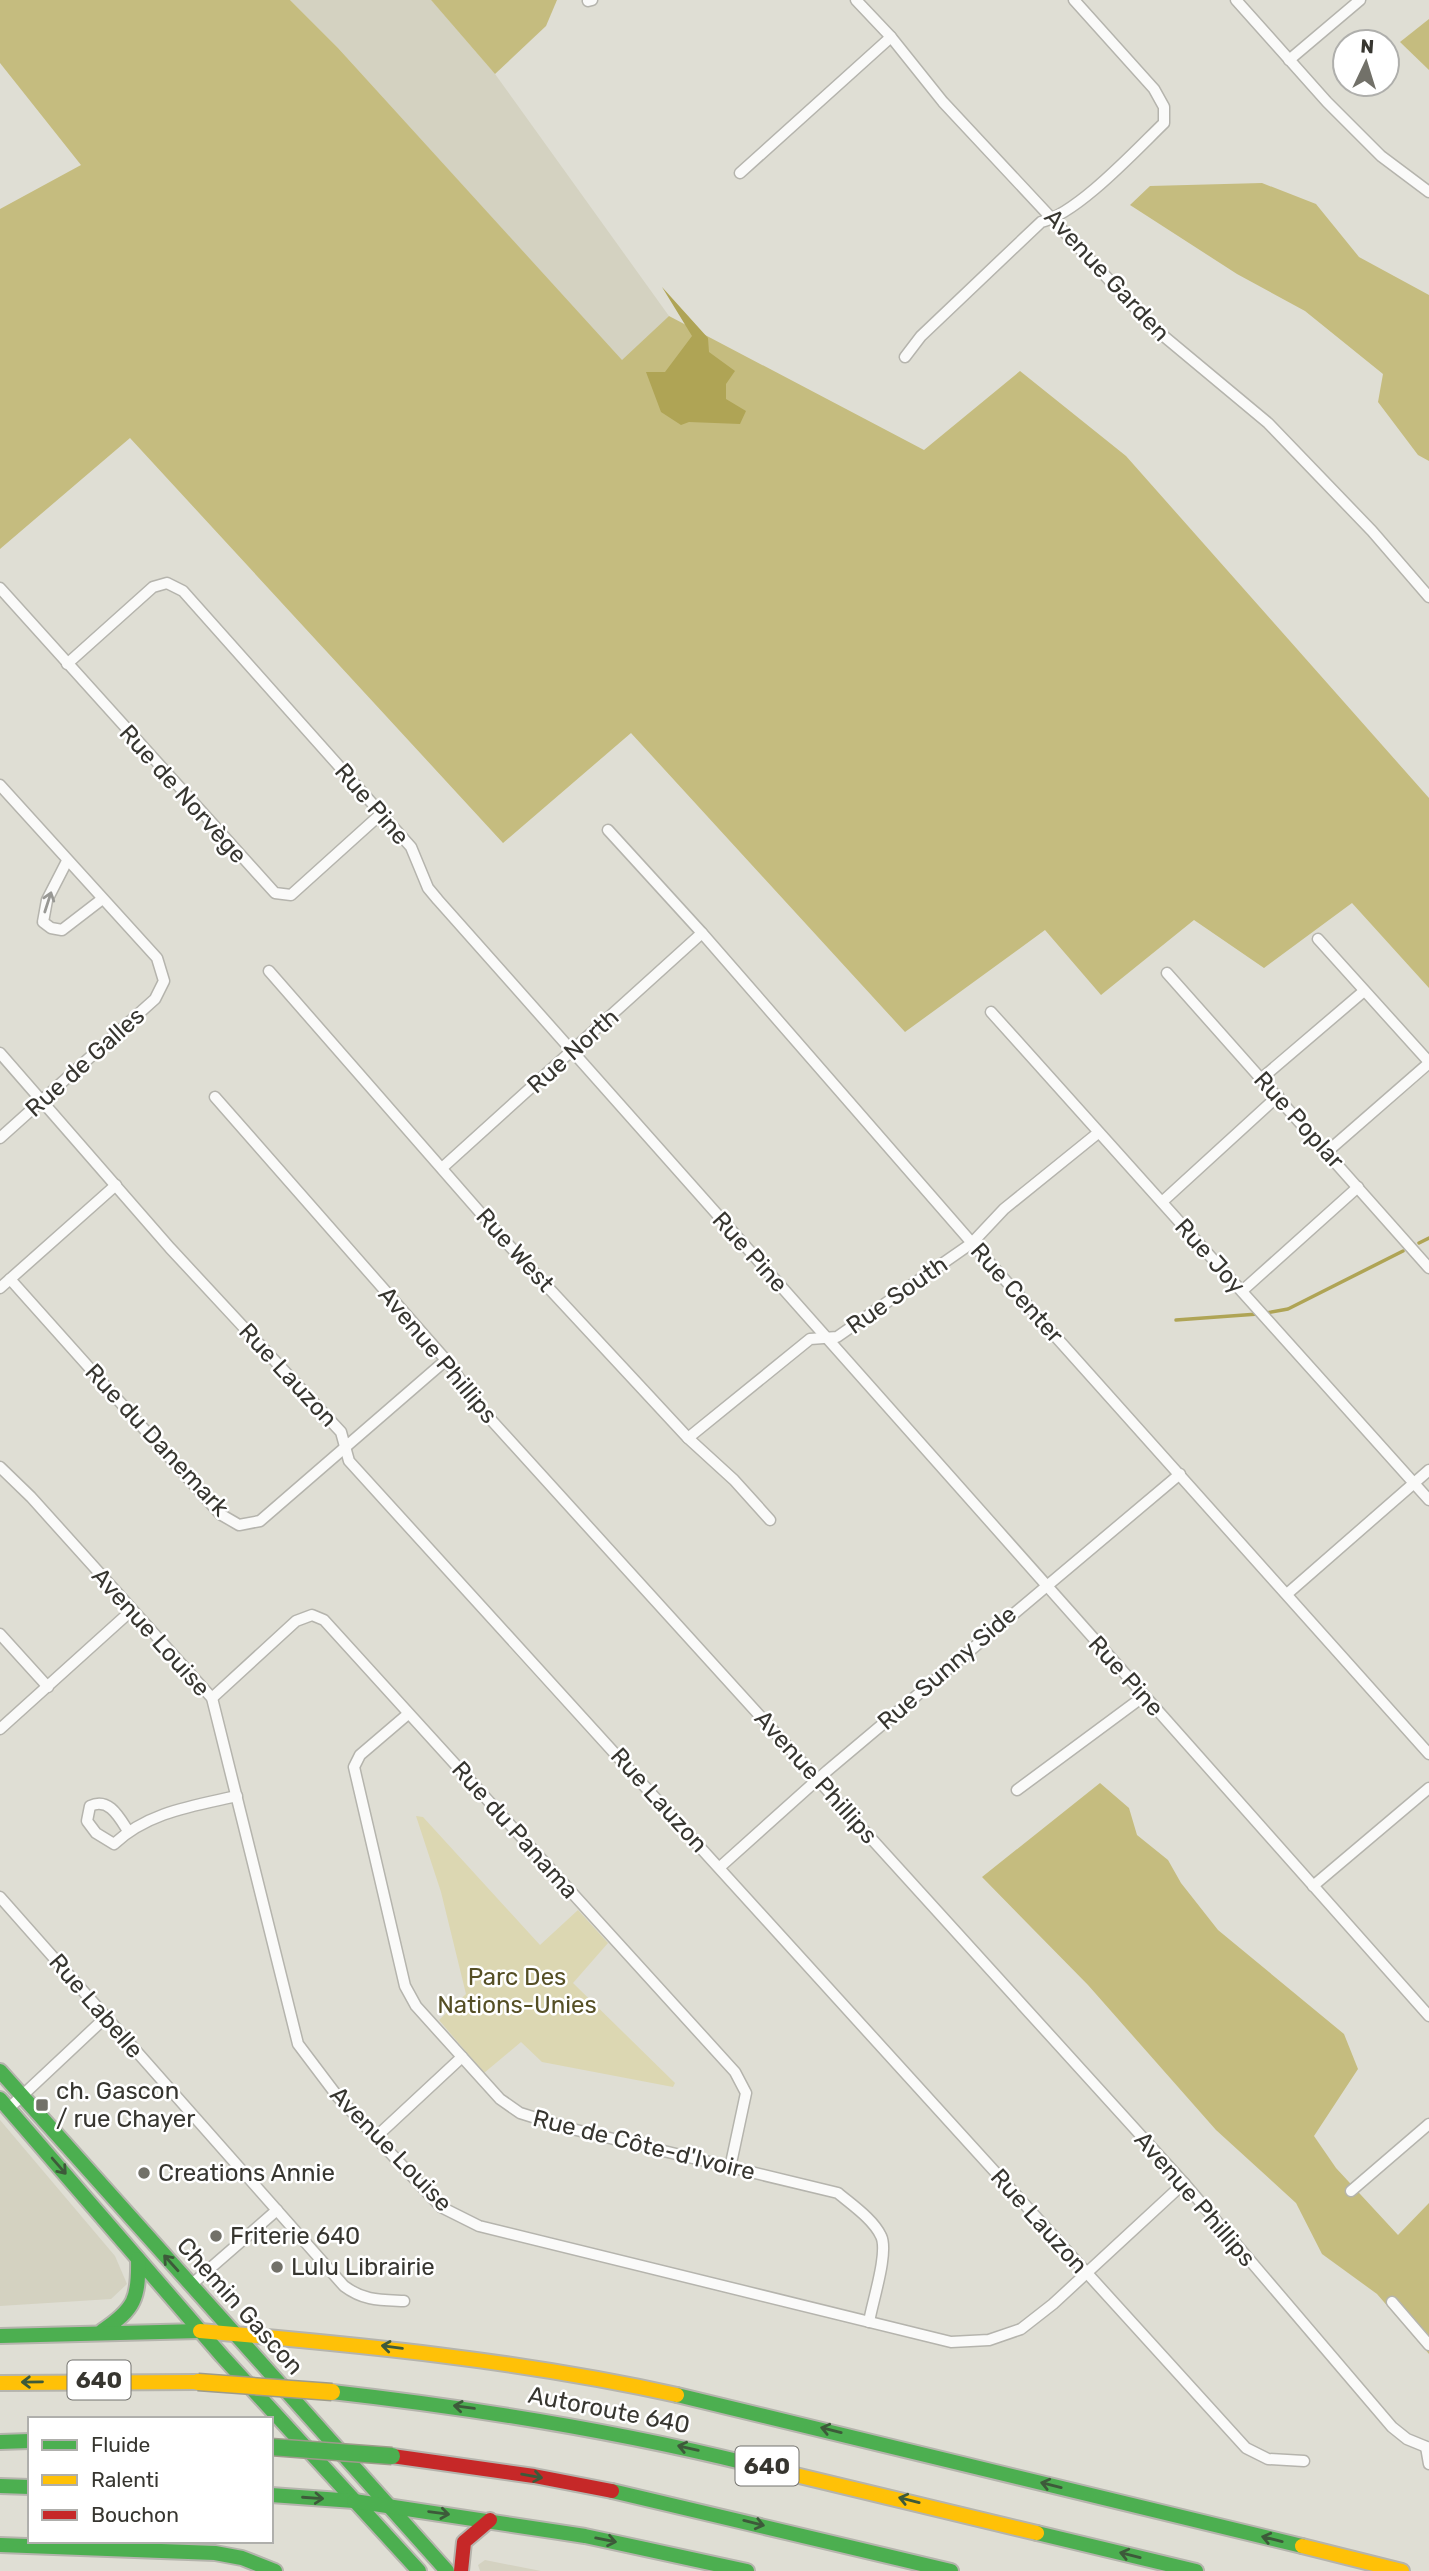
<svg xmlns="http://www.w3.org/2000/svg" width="1429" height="2571" font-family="Rubik,sans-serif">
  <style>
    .built { fill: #d4d2c1 }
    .green { fill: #dcd7b2 }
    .forest { fill: #c5bc7f }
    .water { fill: #afa455 }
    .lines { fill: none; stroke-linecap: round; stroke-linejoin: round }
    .stream { stroke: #afa455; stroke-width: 3.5 }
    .street-casing { stroke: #b5b4ad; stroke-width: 13 }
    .fast-casing { stroke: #b5b4ad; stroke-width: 18 }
    .slow-casing { stroke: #b5b4ad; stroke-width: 18 }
    .jam-casing { stroke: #b5b4ad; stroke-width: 18 }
    .street { stroke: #fafaf9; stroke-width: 10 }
    .fast { stroke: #4caf50; stroke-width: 14 }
    .slow { stroke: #ffc107; stroke-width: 14 }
    .jam { stroke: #c62828; stroke-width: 14 }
    .fast-bridge-casing { stroke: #9d9b8b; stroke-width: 19; stroke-linecap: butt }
    .slow-bridge-casing { stroke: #9d9b8b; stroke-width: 19; stroke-linecap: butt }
    .fast-bridge { stroke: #4caf50; stroke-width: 16 }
    .slow-bridge { stroke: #ffc107; stroke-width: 16 }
    .oneway { stroke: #989894 }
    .oneway2 { stroke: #3d5a3a }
    .poi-dot { fill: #727169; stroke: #fff; stroke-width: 2.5 }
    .labels { text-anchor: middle; stroke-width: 5; stroke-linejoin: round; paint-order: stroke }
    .shield { fill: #fff; stroke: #73726e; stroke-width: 2 }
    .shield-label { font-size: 23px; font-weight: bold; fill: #373630 }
    .street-label { font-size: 24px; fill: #373630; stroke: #fff }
    .park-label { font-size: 24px; fill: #554f25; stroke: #fff }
    .poi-label { font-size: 24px; fill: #373630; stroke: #fff; text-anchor: start }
  </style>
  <rect width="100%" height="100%" fill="#dfded4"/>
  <g class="built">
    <path d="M290 0H431L495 74 669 316 622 361 338 48Z"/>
    <path d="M0 2120 115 2256 127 2284 111 2299 0 2306Z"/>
    <path d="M485 2560 541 2571H480L478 2565Z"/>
  </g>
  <path class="green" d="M416 1816 423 1817 540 1945 578 1910 608 1943 573 1983 675 2083 673 2087 542 2062 521 2042 484 2073 439 2020 466 1994 441 1892Z"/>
  <g class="forest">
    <path d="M0 0H290L338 48 622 360 669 316 924 450 1020 371 1126 456 1429 798V988L1352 903 1264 968 1194 920 1101 995 1045 930 905 1032 631 733 503 843 130 438 0 549V209L81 165 0 63Z"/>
    <path d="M431 0H557L546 26 495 74Z"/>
    <path d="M1429 19V70L1400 42Z"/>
    <path d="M1262 183 1316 204 1359 257 1429 295V461L1418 455 1378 402 1383 374 1305 311 1237 274 1130 205 1150 186Z"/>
    <path d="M1100 1783 1129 1808 1137 1835 1168 1860 1181 1883 1218 1930 1344 2034 1358 2069 1314 2136 1336 2168 1398 2235 1429 2203V2354L1377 2294 1322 2254 1296 2203 1216 2130 1088 1985 982 1877Z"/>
  </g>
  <path class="water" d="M662 287 708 338 709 352 735 371 726 384V399L746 411 740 424 689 422 681 425 661 412 646 372H665L692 336Z"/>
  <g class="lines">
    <g class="stream">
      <path d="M1419 1243 1429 1238"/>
      <path d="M1266 1313 1288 1309 1403 1251"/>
      <path d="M1176 1320 1258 1314"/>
    </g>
    <defs>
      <g id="street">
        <path d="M856 0 891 37 943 102 1154 328 1268 423 1372 531 1429 597"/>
        <path d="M1236 0 1327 102 1381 156 1429 192"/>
        <path d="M588 1 592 0"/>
        <path d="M1289 60 1360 0"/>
        <path d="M740 173 891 37"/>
        <path d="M905 357 921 336 1041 222C1077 214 1136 150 1164 123V107L1154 89 1074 0"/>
        <path d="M0 588 275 893 291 895 382 813"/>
        <path d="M67 664 153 587 167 583 183 591 411 847 428 888 438 900 1429 2016"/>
        <path d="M0 785 157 958 164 981 155 999 0 1138"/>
        <path d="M608 830 702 933 972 1243 1429 1754"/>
        <path d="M67 861 47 900 43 922 51 928 62 930 101 900"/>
        <path d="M1318 939 1429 1062"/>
        <path d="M269 971 505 1241 688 1438 734 1480 770 1520"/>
        <path d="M1167 973 1429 1268"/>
        <path d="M991 1012 1429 1500"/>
        <path d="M0 1053 170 1248 341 1432 349 1461 1246 2448 1268 2459 1304 2461"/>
        <path d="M1262 1078 1364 991"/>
        <path d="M215 1097 446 1360 484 1412 1184 2183 1392 2427 1407 2439 1429 2448"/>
        <path d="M1328 1151 1429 1063"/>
        <path d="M442 1168 702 933"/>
        <path d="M1162 1202 1278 1096"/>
        <path d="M10 1279 220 1514 239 1525 260 1521 446 1360"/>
        <path d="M0 1288 116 1185"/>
        <path d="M1242 1291 1358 1187"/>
        <path d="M688 1438 810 1339 837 1337 972 1243 1004 1209 1098 1133"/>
        <path d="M0 1467 31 1497 212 1698 298 2044 338 2097 441 2207 479 2226 951 2342 989 2340 1021 2329 1053 2304 1184 2183"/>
        <path d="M1287 1594 1429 1470"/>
        <path d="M0 1634 48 1687"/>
        <path d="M212 1698 296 1621 312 1615 324 1620 735 2072 746 2093 730 2168"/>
        <path d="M408 1714 360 1755 354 1767 405 1986 416 2006 500 2099 520 2113 568 2128 838 2193C852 2205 873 2219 881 2236 889 2252 872 2303 869 2322"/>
        <path d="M0 1729 132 1610"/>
        <path d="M1017 1790 1144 1696"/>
        <path d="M128 1831C119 1817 109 1797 90 1806L87 1821 96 1833 114 1844C148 1812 193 1806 237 1796"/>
        <path d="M720 1867 827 1771 1180 1474"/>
        <path d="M1313 1886 1429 1788"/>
        <path d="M0 1897 344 2286C364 2301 380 2300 404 2301"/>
        <path d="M9 2108 106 2017"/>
        <path d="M377 2136 462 2057"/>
        <path d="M1351 2191 1429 2124"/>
        <path d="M191 2285 277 2210"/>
        <path d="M1392 2302 1429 2345"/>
        <path d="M1426 2447 1429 2464"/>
      </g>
      <g id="fast">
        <path d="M0 2071 447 2571"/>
        <path d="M0 2099 222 2356 419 2571"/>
        <path d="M102 2331C135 2309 139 2298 138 2259"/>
        <path d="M0 2336 200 2331"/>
        <path d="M332 2392C473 2408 612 2430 750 2464"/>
        <path d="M677 2395 1302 2546"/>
        <path d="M0 2442 30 2441"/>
        <path d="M0 2486 30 2487"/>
        <path d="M612 2491 951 2571"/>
        <path d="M271 2495 354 2501"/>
        <path d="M354 2501 585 2536 747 2571"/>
        <path d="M1037 2533 1196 2571"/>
        <path d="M0 2545 215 2553 242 2558 275 2571"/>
      </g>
      <g id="slow">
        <path d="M200 2331C360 2345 519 2360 677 2395"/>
        <path d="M0 2383 198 2382"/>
        <path d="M750 2464 1037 2533"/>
        <path d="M1302 2546 1402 2571"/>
      </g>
      <g id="jam">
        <path d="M392 2456 534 2476 612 2491"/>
        <path d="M461 2571 464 2542 490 2520"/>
      </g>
    </defs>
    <use href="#street" class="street-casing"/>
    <use href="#fast" class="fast-casing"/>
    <use href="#slow" class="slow-casing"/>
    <use href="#jam" class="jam-casing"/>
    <use href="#street" class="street"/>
    <use href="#fast" class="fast"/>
    <use href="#slow" class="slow"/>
    <use href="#jam" class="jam"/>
    <defs>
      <path id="fast-bridge" d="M271 2447 392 2456"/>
      <path id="slow-bridge" d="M198 2382 332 2392"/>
    </defs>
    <use href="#fast-bridge" class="fast-bridge-casing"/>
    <use href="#slow-bridge" class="slow-bridge-casing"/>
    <use href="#fast-bridge" class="fast-bridge"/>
    <use href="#slow-bridge" class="slow-bridge"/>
  </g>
  <defs><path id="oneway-shaft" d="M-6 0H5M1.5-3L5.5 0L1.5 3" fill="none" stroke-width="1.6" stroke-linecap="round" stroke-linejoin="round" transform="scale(1.75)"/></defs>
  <use class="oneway" href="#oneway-shaft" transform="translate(48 902) rotate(-72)"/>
  <g class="oneway2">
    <use href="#oneway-shaft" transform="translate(59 2166) rotate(49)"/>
    <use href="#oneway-shaft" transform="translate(171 2263) rotate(-132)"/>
    <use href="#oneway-shaft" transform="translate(392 2347) rotate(-173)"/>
    <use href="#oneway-shaft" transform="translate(32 2382) rotate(179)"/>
    <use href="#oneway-shaft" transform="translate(464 2407) rotate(-172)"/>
    <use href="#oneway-shaft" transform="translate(831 2430) rotate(-166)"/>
    <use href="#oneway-shaft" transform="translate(688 2448) rotate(-167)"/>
    <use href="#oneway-shaft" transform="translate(532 2476) rotate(10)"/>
    <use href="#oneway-shaft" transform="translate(1051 2485) rotate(-166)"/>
    <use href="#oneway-shaft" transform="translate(313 2498) rotate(4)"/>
    <use href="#oneway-shaft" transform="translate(909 2500) rotate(-166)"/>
    <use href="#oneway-shaft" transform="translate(439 2513) rotate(8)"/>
    <use href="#oneway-shaft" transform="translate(754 2523) rotate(14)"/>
    <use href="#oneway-shaft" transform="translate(1272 2539) rotate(-166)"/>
    <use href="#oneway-shaft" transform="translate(606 2540) rotate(11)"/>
    <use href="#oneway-shaft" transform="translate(1130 2555) rotate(-166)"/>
  </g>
  <g class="poi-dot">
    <rect x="35" y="2098" width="14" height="14" rx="3.5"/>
    <circle cx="144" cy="2173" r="7"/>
    <circle cx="216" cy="2236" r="7"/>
    <circle cx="277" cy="2267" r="7"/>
  </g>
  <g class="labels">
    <g class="shield">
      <rect x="67.5" y="2360.5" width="63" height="39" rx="5"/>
      <rect x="735.5" y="2446.5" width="63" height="39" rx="5"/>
    </g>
    <g class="shield-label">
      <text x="99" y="2388">640</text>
      <text x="767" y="2474">640</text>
    </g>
    <g class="street-label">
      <text transform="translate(1107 275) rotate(47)" y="8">Avenue Garden</text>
      <text transform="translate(183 794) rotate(48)" y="8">Rue de Norvège</text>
      <text transform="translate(372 804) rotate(49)" y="8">Rue Pine</text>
      <text transform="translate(573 1051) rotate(-42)" y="8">Rue North</text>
      <text transform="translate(85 1062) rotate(-42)" y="8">Rue de Galles</text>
      <text transform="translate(1299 1120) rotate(48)" y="8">Rue Poplar</text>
      <text transform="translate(515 1250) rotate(48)" y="8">Rue West</text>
      <text transform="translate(750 1252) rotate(48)" y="8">Rue Pine</text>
      <text transform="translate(1210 1256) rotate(48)" y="8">Rue Joy</text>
      <text transform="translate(1017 1293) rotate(48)" y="8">Rue Center</text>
      <text transform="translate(897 1295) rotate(-35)" y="8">Rue South</text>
      <text transform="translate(438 1355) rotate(50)" y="8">Avenue Phillips</text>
      <text transform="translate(288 1375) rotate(47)" y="8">Rue Lauzon</text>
      <text transform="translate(157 1440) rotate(47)" y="8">Rue du Danemark</text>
      <text transform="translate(151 1632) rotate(48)" y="8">Avenue Louise</text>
      <text transform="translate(947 1668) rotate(-41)" y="8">Rue Sunny Side</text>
      <text transform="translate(1126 1676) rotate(48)" y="8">Rue Pine</text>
      <text transform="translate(816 1777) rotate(48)" y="8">Avenue Phillips</text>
      <text transform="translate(659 1800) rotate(48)" y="8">Rue Lauzon</text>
      <text transform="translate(515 1830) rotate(48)" y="8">Rue du Panama</text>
      <text transform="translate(96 2006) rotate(49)" y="8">Rue Labelle</text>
      <text transform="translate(644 2145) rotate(14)" y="8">Rue de Côte-d'Ivoire</text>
      <text transform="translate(391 2149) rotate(46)" y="8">Avenue Louise</text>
      <text transform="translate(1195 2199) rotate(49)" y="8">Avenue Phillips</text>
      <text transform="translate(1039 2221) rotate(48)" y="8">Rue Lauzon</text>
      <text transform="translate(240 2306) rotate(48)" y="8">Chemin Gascon</text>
      <text transform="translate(609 2410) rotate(11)" y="8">Autoroute 640</text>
    </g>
    <g class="park-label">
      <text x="517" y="1985">Parc Des<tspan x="517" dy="28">Nations-Unies</tspan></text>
    </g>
    <g class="poi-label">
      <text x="56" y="2099">ch. Gascon<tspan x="56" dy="28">/ rue Chayer</tspan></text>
      <text x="158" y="2181">Creations Annie</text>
      <text x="230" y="2244">Friterie 640</text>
      <text x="291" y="2275">Lulu Librairie</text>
    </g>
  </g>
  <rect x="28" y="2417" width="245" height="126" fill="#ffffff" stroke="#afafac" stroke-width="2"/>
  <rect x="42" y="2440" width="35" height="10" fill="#4caf50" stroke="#afafac" stroke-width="2"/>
  <text x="91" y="2452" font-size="21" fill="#373630">Fluide</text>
  <rect x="42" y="2475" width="35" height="10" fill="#ffc107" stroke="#afafac" stroke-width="2"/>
  <text x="91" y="2487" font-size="21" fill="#373630">Ralenti</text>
  <rect x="42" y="2510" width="35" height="10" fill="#c62828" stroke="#afafac" stroke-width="2"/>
  <text x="91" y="2522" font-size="21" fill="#373630">Bouchon</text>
  <g transform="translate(1366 63) rotate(4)"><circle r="33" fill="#ffffff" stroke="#afafac" stroke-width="2"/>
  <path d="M0-5L12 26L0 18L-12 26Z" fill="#727169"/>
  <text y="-10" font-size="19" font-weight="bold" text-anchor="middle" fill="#373630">N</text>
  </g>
</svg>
